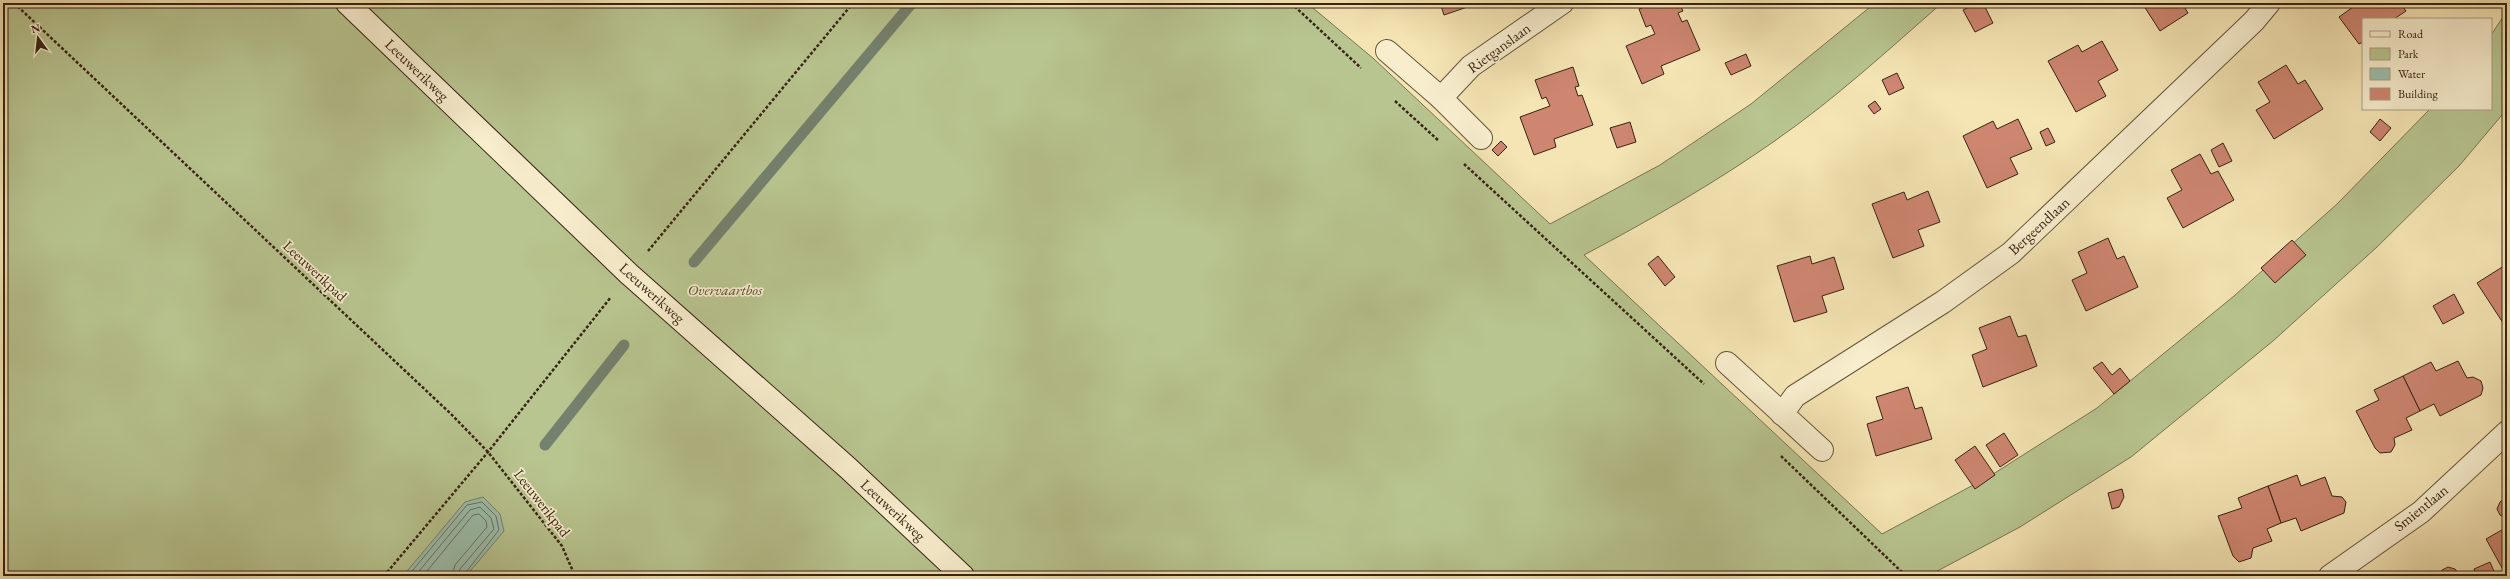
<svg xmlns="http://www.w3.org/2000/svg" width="2510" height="579" font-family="'EB Garamond',serif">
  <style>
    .green { fill: #b8c590; stroke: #787451 }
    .water { fill: #9cbfac; stroke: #74816e }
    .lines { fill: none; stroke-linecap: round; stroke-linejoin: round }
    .shore { stroke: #6a715f; stroke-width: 1 }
    .stream { stroke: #74816e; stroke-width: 11 }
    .building { fill: #ce8671; stroke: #372312 }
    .street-casing { stroke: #66543a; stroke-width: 24 }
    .secondary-casing { stroke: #372312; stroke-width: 24 }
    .path { stroke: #372312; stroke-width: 2.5; stroke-dasharray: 3 2; stroke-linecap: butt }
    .street { stroke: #f8eece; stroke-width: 22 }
    .secondary { stroke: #f8eece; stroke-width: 22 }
    .labels { text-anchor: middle; stroke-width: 3.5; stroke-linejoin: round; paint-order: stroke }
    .street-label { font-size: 15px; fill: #372312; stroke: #f8eece }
    .park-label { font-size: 15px; font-style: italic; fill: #574c32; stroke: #f8eece }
  </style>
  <rect width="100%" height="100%" fill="#f5e5b4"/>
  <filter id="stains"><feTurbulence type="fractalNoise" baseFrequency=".005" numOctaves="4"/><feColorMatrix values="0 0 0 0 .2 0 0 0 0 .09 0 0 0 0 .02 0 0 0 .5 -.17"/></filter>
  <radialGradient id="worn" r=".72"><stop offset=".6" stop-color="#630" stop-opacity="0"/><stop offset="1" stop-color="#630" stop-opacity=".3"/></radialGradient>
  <path class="green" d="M3 3H1307L1374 59 1550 224 1660 165 1751 104 1875 3H1942C1888 50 1835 99 1776 140 1715 183 1650 220 1584 255L1882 534 1990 476 2097 408 2234 296 2337 204 2430 109H2491V35L2507 11V109L2459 166 2377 247 2273 341 2131 457 2020 527 1928 576H3Z"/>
  <path class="water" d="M483 497 500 514 504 531 466 576H403L465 502Z"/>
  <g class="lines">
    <g class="shore">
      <path d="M408 576 467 505 482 502 496 516 499 530 463 576"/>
      <path d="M415 576 470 510 480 507 491 518 494 529 460 569 458 576"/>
      <path d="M423 576 473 515 479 514 486 521 487 527 455 565 452 576"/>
    </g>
    <g class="stream">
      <path d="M694 262 912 3"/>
      <path d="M545 445 624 345"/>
    </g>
  </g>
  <g class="building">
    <path d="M1440 3H1479L1444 15Z"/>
    <path d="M1653 3H1679L1683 11 1678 13 1682 22 1687 20 1700 50 1661 66 1664 74 1642 84 1626 46 1655 34 1651 25 1646 27 1639 9Z"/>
    <path d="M1977 3H1983L1993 23 1975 32 1963 10Z"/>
    <path d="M2142 3H2182L2188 13 2160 31Z"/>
    <path d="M2350 3H2400L2406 11 2394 19H2363V42L2359 44 2339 17 2353 7Z"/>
    <path d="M2102 41 2118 70 2098 81 2106 96 2076 112 2048 61 2078 45 2082 52Z"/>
    <path d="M1746 54 1751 66 1731 75 1725 63Z"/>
    <path d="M2286 65 2298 84 2305 80 2323 109 2274 139 2256 110 2270 102 2258 82Z"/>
    <path d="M1573 67 1579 86 1575 87 1578 96 1582 95 1593 125 1554 139 1556 147 1534 155 1520 117 1550 106 1546 97 1542 99 1535 80Z"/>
    <path d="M1897 73 1904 88 1889 95 1882 80Z"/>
    <path d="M1875 101 1881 109 1874 114 1868 106Z"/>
    <path d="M2018 119 2032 149 2010 158 2018 174 1987 188 1963 136 1993 121 1997 129Z"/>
    <path d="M2380 119 2391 128 2380 141 2370 132Z"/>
    <path d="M1630 122 1636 142 1617 148 1610 128Z"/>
    <path d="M2048 128 2055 142 2046 146 2040 132Z"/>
    <path d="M1501 141 1507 147 1498 156 1492 150Z"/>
    <path d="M2223 143 2232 161 2219 167 2211 150Z"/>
    <path d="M2200 154 2211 174 2218 171 2234 200 2183 228 2167 198 2182 190 2171 170Z"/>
    <path d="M1928 191 1940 222 1918 230 1924 246 1893 258 1872 204 1904 192 1907 200Z"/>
    <path d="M2108 238 2117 259 2124 256 2138 287 2086 311 2072 280 2087 273 2078 252Z"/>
    <path d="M2292 240 2306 255 2275 283 2261 268Z"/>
    <path d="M1658 256 1675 277 1665 286 1648 264Z"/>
    <path d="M1810 256 1812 264 1834 257 1844 289 1822 296 1827 312 1794 322 1777 266Z"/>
    <path d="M2507 264V329L2477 283Z"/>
    <path d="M2454 294 2464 313 2443 324 2433 306Z"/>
    <path d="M2010 316 2018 337 2026 335 2037 366 1983 387 1972 355 1987 349 1979 328Z"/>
    <path d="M2458 361 2467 378 2473 377 2481 381 2483 388 2481 395 2440 416 2434 404 2420 411 2403 376 2431 362 2436 371Z"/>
    <path d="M2102 362 2112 375 2120 368 2130 381 2114 394 2093 368Z"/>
    <path d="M2403 376 2420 411 2406 418 2412 430 2394 438 2395 445 2391 452 2380 453 2375 448 2356 411 2379 400 2374 390Z"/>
    <path d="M1908 387 1915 409 1922 407 1932 439 1876 456 1867 424 1883 419 1876 397Z"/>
    <path d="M2004 433 2018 455 2000 467 1986 445Z"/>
    <path d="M1975 446 1995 475 1975 489 1955 460Z"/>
    <path d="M2297 475 2301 486 2325 477 2332 496 2342 497 2346 502 2344 513 2301 531 2296 518 2281 523 2268 486Z"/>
    <path d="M2268 486 2281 523 2267 529 2272 541 2253 548 2251 558 2239 562 2233 556 2218 516 2242 508 2238 498Z"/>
    <path d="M2122 489 2124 497 2119 507 2112 509 2108 493Z"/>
    <path d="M2507 497V519L2500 515 2497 509 2500 502Z"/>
    <path d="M2507 527V574L2506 575 2486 539Z"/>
    <path d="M2490 562 2496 576H2476L2474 569Z"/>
    <path d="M2448 567 2455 569 2461 576H2439L2442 570Z"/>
  </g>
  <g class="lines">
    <defs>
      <g id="street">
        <path d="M1387 51 1441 98 1481 138"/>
        <path d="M1441 98 1471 66 1562 3"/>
        <path d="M1727 363 1822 450"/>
        <path d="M1782 414 1795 396 1943 302 2011 253 2254 21 2269 3"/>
        <path d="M2330 576 2421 512 2507 432"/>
      </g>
      <path id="secondary" d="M347 3 629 274 848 468 963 576"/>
    </defs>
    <use href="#street" class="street-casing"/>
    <use href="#secondary" class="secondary-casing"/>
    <g class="path">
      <path d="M14 3 451 414 488 452 562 546 575 576"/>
      <path d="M1291 3 1361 68"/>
      <path d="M1395 101 1439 141"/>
      <path d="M1464 164 1704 384"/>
      <path d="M648 251 853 3"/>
      <path d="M1781 456 1906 576"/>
      <path d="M384 576 488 452 611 297"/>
    </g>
    <use href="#street" class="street"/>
    <use href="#secondary" class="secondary"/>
  </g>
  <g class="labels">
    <g class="street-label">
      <text transform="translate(1499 48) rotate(-36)" y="5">Rietganslaan</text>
      <text transform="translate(417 70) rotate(44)" y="5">Leeuwerikweg</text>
      <text transform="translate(2039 226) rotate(-43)" y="5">Bergeendlaan</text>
      <text transform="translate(315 271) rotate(43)" y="5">Leeuwerikpad</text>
      <text transform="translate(652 293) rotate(42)" y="5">Leeuwerikweg</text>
      <text transform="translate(542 503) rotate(52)" y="5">Leeuwerikpad</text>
      <text transform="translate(2421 508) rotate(-39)" y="5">Smientlaan</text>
      <text transform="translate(893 510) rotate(43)" y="5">Leeuwerikweg</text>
    </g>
    <g class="park-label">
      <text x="725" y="295">Overvaartbos</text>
    </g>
  </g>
  <rect width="2510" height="579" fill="none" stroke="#f5e5b4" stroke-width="16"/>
  <rect x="4" y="4" width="2502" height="571" fill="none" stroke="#372312" stroke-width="2"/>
  <rect x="8" y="8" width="2494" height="563" fill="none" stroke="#372312"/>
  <rect x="2362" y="18" width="130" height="92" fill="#f8eece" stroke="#ab9d83"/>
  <rect x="2370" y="31" width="20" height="6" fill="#f8eece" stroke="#ab9d83"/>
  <text x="2398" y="38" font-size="12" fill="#372312">Road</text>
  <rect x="2370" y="48" width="20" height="12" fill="#b8c590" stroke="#ab9d83"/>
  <text x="2398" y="58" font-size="12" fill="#372312">Park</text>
  <rect x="2370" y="68" width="20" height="12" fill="#9cbfac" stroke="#ab9d83"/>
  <text x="2398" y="78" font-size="12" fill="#372312">Water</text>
  <rect x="2370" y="88" width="20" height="12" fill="#ce8671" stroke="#ab9d83"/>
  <text x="2398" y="98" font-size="12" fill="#372312">Building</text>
  <g transform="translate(38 38) rotate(345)" stroke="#f8eece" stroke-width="3" paint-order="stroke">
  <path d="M0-3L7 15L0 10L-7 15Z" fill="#372312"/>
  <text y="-6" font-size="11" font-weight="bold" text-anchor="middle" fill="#372312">N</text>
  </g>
  <rect width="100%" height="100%" filter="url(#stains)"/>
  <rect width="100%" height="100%" fill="url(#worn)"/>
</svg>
